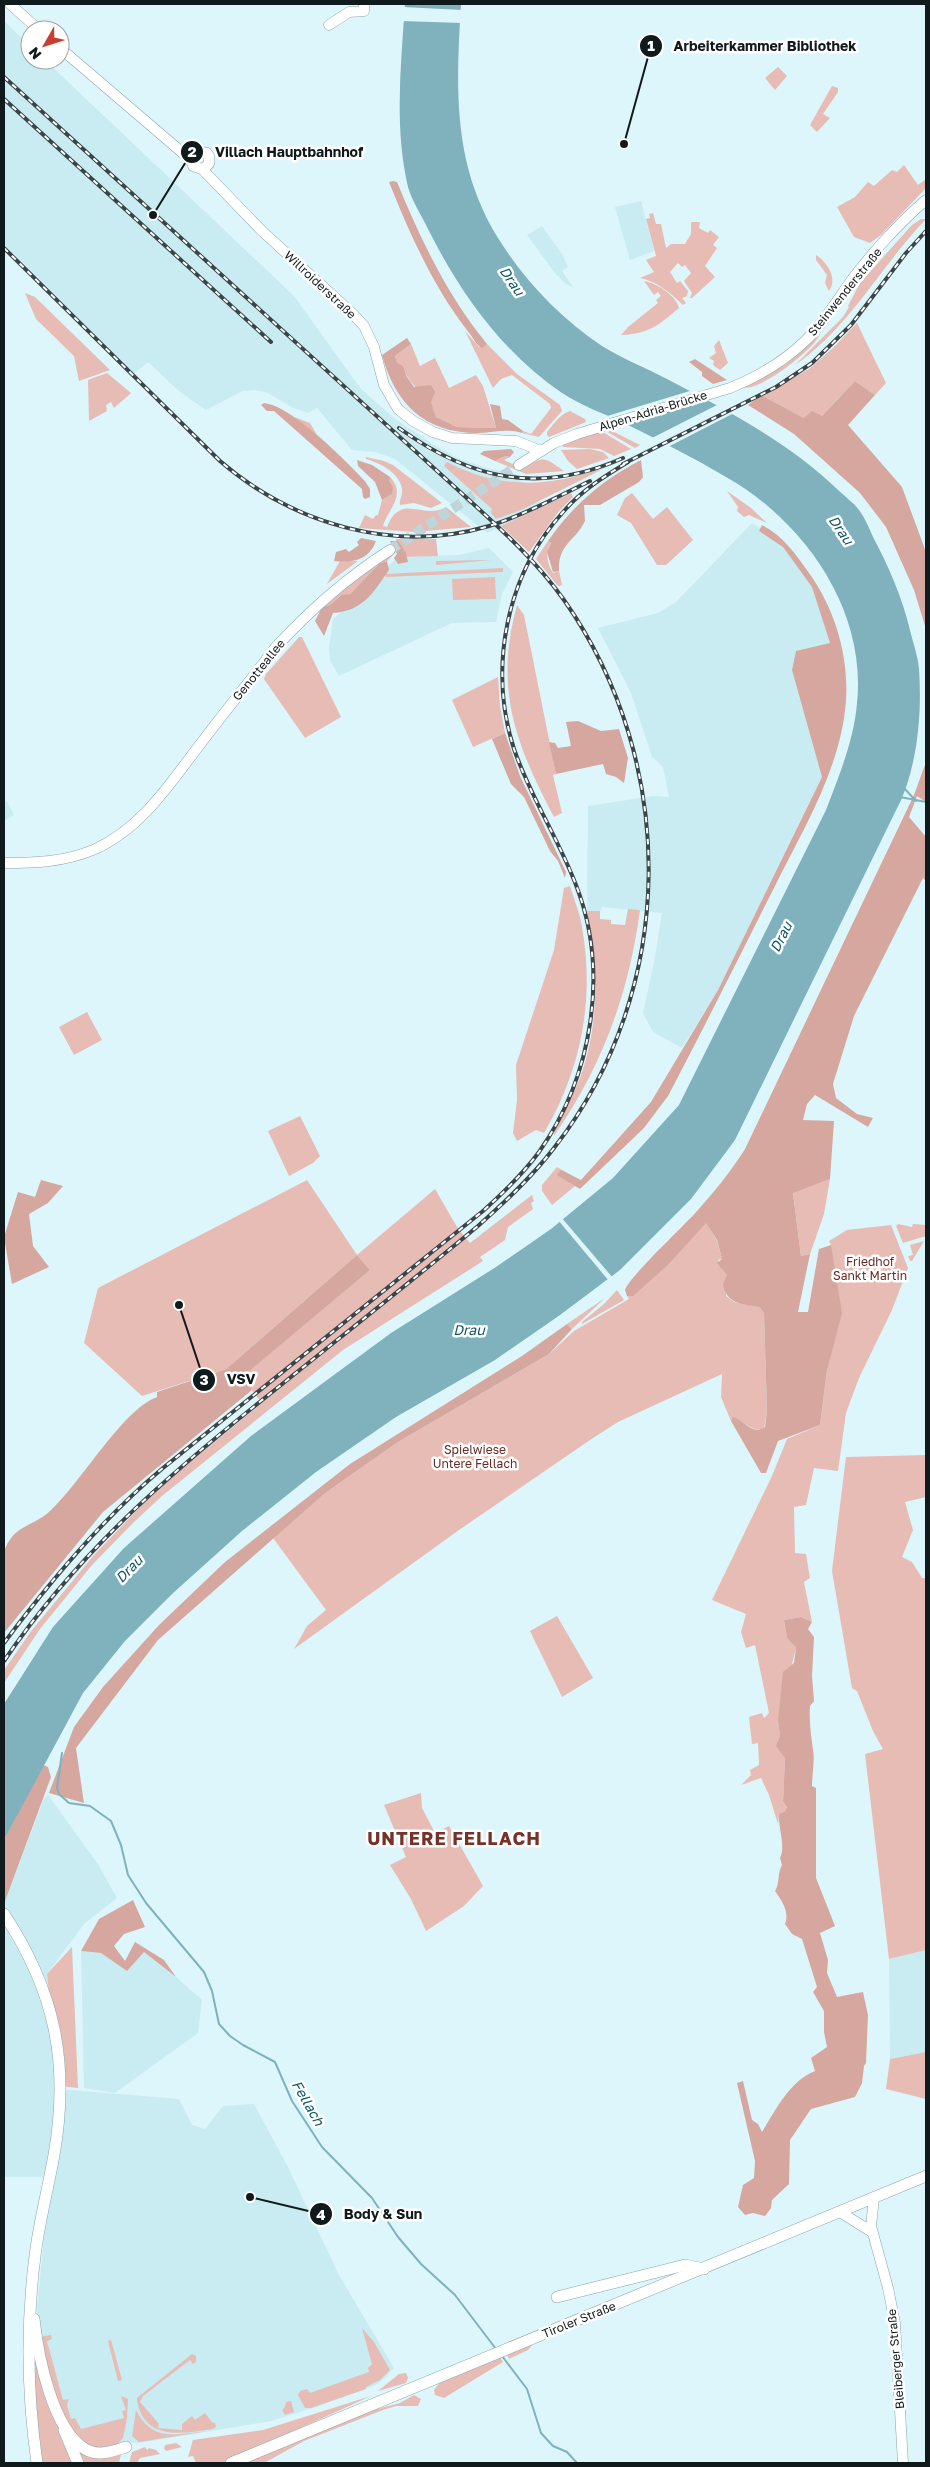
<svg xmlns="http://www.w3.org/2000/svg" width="930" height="2467" font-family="'Golos Text',sans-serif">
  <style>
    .built { fill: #c9ecf3 }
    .green { fill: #e6bcb5 }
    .forest { fill: #d5a79f }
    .water { fill: #7fb2bc }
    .pier { fill: #ddf6fb }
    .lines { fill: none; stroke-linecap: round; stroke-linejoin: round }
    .stream { stroke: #7fb2bc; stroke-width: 2 }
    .secondary-tunnel { stroke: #bed5d9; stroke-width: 10; stroke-dasharray: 10 5; stroke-linecap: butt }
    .secondary-casing { stroke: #8ca4a8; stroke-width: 11 }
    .primary-casing { stroke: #8ca4a8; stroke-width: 12 }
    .secondary { stroke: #fff; stroke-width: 10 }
    .primary { stroke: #fff; stroke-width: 11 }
    .rail-casing { stroke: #394548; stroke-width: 4 }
    .rail { stroke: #fff; stroke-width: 2; stroke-dasharray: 5.5; stroke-linecap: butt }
    .labels { text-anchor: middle; stroke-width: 5; stroke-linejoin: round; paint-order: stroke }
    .street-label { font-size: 12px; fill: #10191b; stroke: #fff }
    .park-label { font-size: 12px; fill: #652b24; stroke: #fff }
    .water-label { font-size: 14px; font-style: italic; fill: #0e5763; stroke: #fff }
    .district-label { font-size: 18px; font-weight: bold; letter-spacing: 1px; fill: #763128; stroke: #fff }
    .leader { fill: none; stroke: #10191b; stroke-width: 2 }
    .callout-dot { fill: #10191b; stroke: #fff; stroke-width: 2 }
    .mark-label { font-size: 15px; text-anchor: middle; font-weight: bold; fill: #fff }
    .callout-label { font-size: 14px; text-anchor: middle; font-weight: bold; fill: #10191b; stroke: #fff; stroke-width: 5; stroke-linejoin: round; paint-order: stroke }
  </style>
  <rect width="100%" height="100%" fill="#ddf6fb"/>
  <g class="built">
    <path d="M4 21 30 46V60H45L294 296 361 389 394 418 431 443 457 458 487 468 516 474 545 508 487 533 395 459 375 452 352 450 317 408 308 413 293 408 268 393 255 390 243 391 206 410 180 392 148 362 134 374 4 244Z"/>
    <path d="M641 201 654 251 630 260 615 207Z"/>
    <path d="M542 226 562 254 568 267 562 271 573 287 566 284 555 273 527 235Z"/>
    <path d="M752 523 783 542 808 576 831 623 822 777 718 990 682 1048 653 1032 643 1013 654 962 662 913 602 907 600 911H587L588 806 653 796 669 797 663 767 652 757 631 693 598 628 658 613 676 602Z"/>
    <path d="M489 548 513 572 502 594 496 622 452 623 339 676 330 660 329 647 333 619 358 598 397 557 459 555Z"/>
    <path d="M7 801 14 815 4 821V803Z"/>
    <path d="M48 1795 98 1864 117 1898 84 1924 47 1974 58 2089 179 2099 192 2125 205 2129 223 2106 254 2104 288 2167 339 2275 394 2368 386 2377 376 2385 316 2407 271 2421 139 2443 86 2441 70 2426 39 2337 37 2308 50 2177H4V1904L43 1801Z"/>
    <path d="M926 1950V2052L890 2059 889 1959Z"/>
    <path d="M81 1951 101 1953 126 1970 144 1952 176 1977 202 2000 198 2033 115 2093 84 2088Z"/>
  </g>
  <g class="green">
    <path d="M778 67 787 76 775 90 765 78Z"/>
    <path d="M832 86 838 88V92L823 114 830 118 817 132 810 125Z"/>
    <path d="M904 165 918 185 926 179V188L881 235 870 243 854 237 837 207 855 197 868 182 874 186 892 170 897 172Z"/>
    <path d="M653 213 656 224H661L666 248 671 244H685L691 234V222H700L699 228 708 233 710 230 719 237 713 245 717 248 705 266 715 277 692 298H690L692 293 684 281 691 273 685 265 682 267 678 263 670 272 677 283 680 281 688 291 687 296 682 298 686 303 683 305C669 292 658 282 640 278L654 272 646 260 656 256 646 219 650 218 649 214Z"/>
    <path d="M921 219H926C880 267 850 327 795 365L843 317 849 307 848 306 860 283 912 225Z"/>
    <path d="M816 255C828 263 838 279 829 291L825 283 827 275 816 260Z"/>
    <path d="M644 281C656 283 676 295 679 308 659 325 649 334 621 335L628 327 658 303 656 300 661 296 658 292 654 295Z"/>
    <path d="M25 293 35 297 110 370 79 381 74 356 36 319Z"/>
    <path d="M857 323 886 383 875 395 855 381 822 416 804 418 761 395 809 369 834 347Z"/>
    <path d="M465 331 479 347 487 344 517 374 560 405 562 411 539 437 522 433 523 431 531 434 551 408 550 404 512 375 501 379 493 388Z"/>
    <path d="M820 334C816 348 758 393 743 387L785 365Z"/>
    <path d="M719 340 728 363 720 370 713 365 714 361 709 358 716 353 714 346Z"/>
    <path d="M411 344 420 366 435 358 449 388 476 375 483 386 496 428 457 427 436 417C434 412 433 406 430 402 419 388 409 385 403 366L397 364 395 356Z"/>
    <path d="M107 373 131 393 114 408 111 402 106 405 107 411 89 421 88 380Z"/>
    <path d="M570 411 585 419 586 422 549 437 547 435V432C553 425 560 414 570 411Z"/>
    <path d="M294 417 310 423 317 435Z"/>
    <path d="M608 429 640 445 635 448 604 430Z"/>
    <path d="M601 431 631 449 614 456 600 449 563 447V444Z"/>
    <path d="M590 449 603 452 609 458 577 469 568 461 561 450Z"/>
    <path d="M505 456 510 457 504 460 523 469C545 454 545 458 564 471L526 474 495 461Z"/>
    <path d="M366 457 384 461 393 465 442 503 431 508 414 503 400 505C399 500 403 495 402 489 400 473 380 463 366 459Z"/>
    <path d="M447 462C485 482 521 487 564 479 576 477 589 471 601 470L521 510 496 519 491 513 492 509 444 466Z"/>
    <path d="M390 477C407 495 388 509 383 526L387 527C401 491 424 521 446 507L471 527 414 532 359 528 365 515 373 519 376 515H378L382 500 392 494 388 481Z"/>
    <path d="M727 491 751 508 767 523 749 515 744 517 737 511 738 507Z"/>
    <path d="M571 493 573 497 559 511 529 552 501 526Z"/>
    <path d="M632 493 653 519 667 507 693 540 666 565H657L631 523 617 515 625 498Z"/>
    <path d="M396 539H436L438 556 399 557Z"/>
    <path d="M548 541 551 543C545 552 547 564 553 573L559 571 562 585 558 586 536 559Z"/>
    <path d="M394 554 387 561 380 563 350 594 342 596 330 605 322 607 368 568Z"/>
    <path d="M492 560 436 565V561Z"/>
    <path d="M340 561H358L327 584Z"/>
    <path d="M503 568V572L386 577 385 574Z"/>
    <path d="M495 577 496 599 453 600 452 579Z"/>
    <path d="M517 605 524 615 556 774 553 775 562 813 554 817C515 743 494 688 517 605Z"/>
    <path d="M299 637H302L341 717 305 738 264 679 266 674Z"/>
    <path d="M498 677 500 706 505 733 473 747 452 700Z"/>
    <path d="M570 886C574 900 580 913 582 927 595 1000 581 1070 544 1133L536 1130 517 1141 513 1133 517 1100 516 1065 554 950 564 888Z"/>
    <path d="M628 909 640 910C629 993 602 1067 554 1136 554 1128 575 1091 580 1078 600 1023 598 967 587 911H600V919L611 920V924L625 925Z"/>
    <path d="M87 1012 102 1040 74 1055 59 1027Z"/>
    <path d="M300 1116 320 1156 313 1163 289 1176 268 1131Z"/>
    <path d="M557 1167 581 1181 552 1205 542 1191V1185Z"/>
    <path d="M830 1179 824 1214 810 1254 801 1256 793 1192Z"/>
    <path d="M307 1180 357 1255 435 1189 457 1227 470 1243 532 1195 534 1201 531 1203 533 1209 508 1227 505 1240 480 1257 483 1261 343 1350 162 1496 134 1522 92 1565 40 1629 4 1683V1670L32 1630 94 1555 142 1505 184 1467 262 1403 241 1377 370 1270 357 1255 226 1369 142 1396 84 1343 98 1288Z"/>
    <path d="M706 1222 717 1241 722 1259 718 1260 728 1275 726 1296 734 1302 759 1307 764 1313 767 1411 764 1429C750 1432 745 1421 733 1418L731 1421 721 1397 722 1374 618 1422 593 1438 459 1530 294 1649 307 1626 326 1610 273 1538 324 1494 398 1442 549 1354 574 1331 629 1299 627 1296H630L669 1264Z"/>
    <path d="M898 1224 912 1227 913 1224 926 1225V1236L903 1243 896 1226Z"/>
    <path d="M891 1225 908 1268 892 1310 859 1378 846 1413 838 1471 814 1468 806 1505 794 1507 795 1553 806 1554 810 1578 804 1582 812 1622 801 1617 784 1620 787 1638 796 1648 778 1721 780 1736 777 1746 785 1758 783 1801 787 1806 785 1811 779 1814 778 1824 769 1795 761 1778 741 1785 751 1775 750 1770 759 1765 758 1743 752 1744 749 1717 762 1713 764 1718 769 1713 755 1645 746 1648 741 1632 746 1614 712 1600 772 1476 787 1439 820 1425 827 1370 831 1245 829 1241 847 1230Z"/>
    <path d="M924 1241 912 1261H910L908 1256 913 1255 910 1245Z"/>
    <path d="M617 1290 624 1300 582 1324V1322L604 1304Z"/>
    <path d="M605 1298 572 1329 567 1324Z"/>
    <path d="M926 1455V1497L905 1502 913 1530 902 1557 912 1562 922 1578H926V1950L889 1959 865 1754 883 1749 873 1731 857 1691 852 1688 832 1571 846 1457Z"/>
    <path d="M557 1616 593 1678 562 1697 530 1631Z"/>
    <path d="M421 1793 422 1808 435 1833 449 1826 483 1886 464 1906 426 1931 411 1899 390 1865 406 1857 384 1805Z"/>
    <path d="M72 1947 78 2088 59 2086 47 1974Z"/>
    <path d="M926 2052V2099L886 2089 890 2059Z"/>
    <path d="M362 2328 374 2342 390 2370 380 2380 366 2387V2389L311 2408H305L298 2395 300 2391 307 2389 310 2393 369 2372 368 2368 372 2364Z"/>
    <path d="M51 2335 52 2339 47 2341 63 2400 69 2399 67 2405 71 2419 75 2418 81 2429 124 2418 122 2411 126 2410 121 2396 128 2399 127 2419 123 2438 117 2445 104 2451 81 2442 59 2408 39 2337Z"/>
    <path d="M111 2340 122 2380 118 2381 108 2341Z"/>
    <path d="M34 2341 75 2463H41L36 2430Z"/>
    <path d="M534 2343 528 2350 509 2359 507 2354Z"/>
    <path d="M192 2354 196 2356V2362L193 2364 190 2360 143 2396 140 2402 159 2424 158 2428 182 2430V2424L192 2416 195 2420 205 2413 212 2422 215 2423 216 2427 213 2429C189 2432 158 2440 143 2417 140 2411 137 2405 137 2398Z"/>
    <path d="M500 2357 503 2362 444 2398 435 2395 434 2390 441 2381Z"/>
    <path d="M406 2373 408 2378 406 2383 378 2391 399 2374Z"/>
    <path d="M414 2395 421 2399 418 2406H396L383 2410 304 2441 264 2463H242L369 2411 400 2403Z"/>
    <path d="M371 2396 223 2463H196L193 2456 188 2457 193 2440 263 2430Z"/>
    <path d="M291 2401 294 2412 285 2415 282 2410 285 2407 286 2402Z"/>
    <path d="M136 2410C153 2443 176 2434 208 2431L139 2442 132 2436Z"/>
    <path d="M176 2443 182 2447 166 2451 164 2448 165 2445Z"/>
    <path d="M145 2447 147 2450 149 2448 156 2450 160 2454 140 2458 137 2463H129L132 2452Z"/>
    <path d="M83 2450H122L119 2463H80L75 2453Z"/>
  </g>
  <g class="forest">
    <path d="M393 181 397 182C421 240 447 295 487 344L482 348C476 345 474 339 470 334 435 290 410 235 389 182Z"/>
    <path d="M407 338 411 344 395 356 397 363 403 366 407 377 414 387 431 385 435 392 431 402 436 417 457 427 496 428 490 404 500 406 502 419 508 420 523 431 522 433C507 428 493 433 477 433 424 433 395 403 382 355Z"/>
    <path d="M695 359 727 380 713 384 702 376V372L689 362Z"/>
    <path d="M855 381 875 395 848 425 902 487 926 552V629L914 590 886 527 860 493 794 434 748 405 761 395 804 418 812 411 822 416Z"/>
    <path d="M264 403C292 406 345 460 365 481L370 489V497L365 499 363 497 362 489 274 411H267L261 405Z"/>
    <path d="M511 449 514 452 510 457 505 456 495 461 480 454 484 451Z"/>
    <path d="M357 460 372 465 390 477 389 481 393 487 392 494 382 500 375 482 358 466Z"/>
    <path d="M641 460 643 477 639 482 600 505H584L585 521C575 542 558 543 559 571L553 572 547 552 551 543 548 541C572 506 602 480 641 460Z"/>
    <path d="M762 525C782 535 796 554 809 573 835 609 849 656 846 701 841 769 802 831 773 890 738 959 704 1028 668 1096L644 1128 580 1189 557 1175 561 1170 581 1180 651 1102 718 990 822 777 792 670 796 651 830 643 812 587 783 547 759 531Z"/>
    <path d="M361 538 376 541C369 560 353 563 334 561L336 552 346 549 349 552 359 545 357 542Z"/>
    <path d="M390 541H398L406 553 408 562 398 564 394 558 397 554Z"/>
    <path d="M387 561 389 570C373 593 363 611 333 613L324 636 315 621 322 607 330 605 342 595 350 594 380 563Z"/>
    <path d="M578 721 601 731 619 729 628 758 624 783 616 777 606 774 603 764 556 774 549 742 555 743 558 748 571 746 566 722Z"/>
    <path d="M505 733 520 776 566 872 565 878 558 861 550 851 524 797 511 784 492 739Z"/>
    <path d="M926 762V802L917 796 909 817 926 837V881L923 878 854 1016 833 1084 836 1098 857 1114 873 1118 868 1127 815 1095 807 1104 803 1120 834 1121 830 1179 793 1193 801 1256 810 1254 798 1312H808L819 1249 831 1245 842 1313 827 1370 820 1425 778 1441 766 1473H761L731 1421 733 1417C744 1420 752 1436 765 1427L767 1411 764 1313 759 1307C742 1304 726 1304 723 1284L727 1275 717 1263 722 1259 717 1240 706 1223 669 1264 633 1296H627L625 1290C628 1278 685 1225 698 1210 715 1191 731 1171 745 1149L914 795Z"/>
    <path d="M41 1180 63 1186 48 1203 29 1214 33 1246 49 1267 12 1284 4 1237 18 1192 35 1197Z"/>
    <path d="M357 1255 370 1270 242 1377 252 1390 103 1512 4 1633C4 1618 0 1559 5 1549 15 1524 33 1527 50 1511 81 1483 122 1410 157 1397V1392L226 1369Z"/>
    <path d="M567 1324 572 1329 549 1354 398 1442 324 1494 158 1640 76 1748 84 1803 49 1793 74 1727 103 1687 159 1625 225 1562 350 1464 522 1356Z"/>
    <path d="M801 1617 812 1622 808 1629 814 1637 812 1676 814 1701 810 1706C809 1721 811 1735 813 1750 815 1761 812 1775 812 1786L816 1788V1878L835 1926 820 1933 828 1960 827 1973 837 1997 863 1992 868 2015 866 2063 864 2066 862 2083 855 2097 811 2109 790 2140 789 2184 772 2200 771 2208 765 2216 753 2213 745 2215 738 2207 743 2185 754 2178 755 2161 737 2083 743 2081 752 2120 758 2124 762 2132C776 2109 790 2081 815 2071L811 2058 827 2047 824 2032V2011L813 1992 817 1987 802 1939 792 1934 785 1924C790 1911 781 1900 775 1891 780 1883 777 1874 782 1865L780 1858C786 1847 778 1828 779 1814L785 1811 787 1807 783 1801 785 1758 776 1746 780 1736 778 1721 783 1672 794 1663 796 1648 787 1638 784 1620Z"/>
    <path d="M43 1765 48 1767 51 1777 4 1904V1840Z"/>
    <path d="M133 1900 145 1927 124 1934 114 1946 125 1961 135 1942 164 1960 176 1977 144 1952 127 1971 101 1953 81 1951 99 1919Z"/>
  </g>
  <path class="water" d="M405 4H461C456 87 452 164 498 238 524 280 560 318 602 346 621 358 644 367 665 378 725 409 788 442 837 489 844 496 853 502 859 510 865 518 869 528 873 537 889 567 902 597 910 630 913 643 918 656 919 669 922 711 918 759 902 798L735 1140 691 1199 620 1270 560 1315 495 1360 396 1417 316 1472 242 1531 172 1594 125 1641 83 1693 4 1840V1704L53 1627 124 1548 251 1436 391 1333 496 1267 551 1229 613 1178 679 1105 826 810C839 776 854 740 857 703 867 610 804 521 726 477 692 457 657 439 622 422 602 413 580 405 562 393 502 352 460 293 428 229 422 216 412 201 408 187 394 127 401 65 405 4Z"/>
  <g class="pier">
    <path d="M402 7 463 10 462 23 401 21Z"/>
    <path d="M693 390 709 399 621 425 604 417Z"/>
    <path d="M719 404 734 413 666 448 650 439Z"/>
    <path d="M561 1217 613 1278 609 1281 558 1220Z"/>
  </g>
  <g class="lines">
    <g class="stream">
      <path d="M904 788 916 801"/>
      <path d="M900 797 926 802"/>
      <path d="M62 1753 57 1788 59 1794 69 1803 90 1806 111 1821 121 1845 128 1875 146 1903 204 1972 212 1991 219 2024 230 2036 243 2045 275 2062 292 2101 322 2147 372 2198 398 2237 421 2264 455 2295 496 2349"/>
      <path d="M502 2356 527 2389 541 2433 553 2446 567 2452 577 2463"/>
    </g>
    <path class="secondary-tunnel" d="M390 550 519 465"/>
    <defs>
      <g id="secondary">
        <path d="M10 4 39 30"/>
        <path d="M329 25 349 12 364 11V4"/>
        <path d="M60 48 191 160 193 166 202 169 262 231 353 314 364 326 374 347 384 385 398 409 413 421 433 432 452 438 516 441 541 451"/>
        <path d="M191 160 197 151 207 153 209 156V164L202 169"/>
        <path d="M519 465 554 443 577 434 730 388C757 377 783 362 804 342 823 324 836 302 851 281 870 255 901 221 926 200"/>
        <path d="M4 863C35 863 64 862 93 850 135 832 163 794 189 759 217 721 247 685 275 648 310 610 346 578 390 550"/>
        <path d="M874 2198 871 2226 888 2288 895 2323 903 2463"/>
        <path d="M840 2212 872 2232"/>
      </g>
      <g id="primary">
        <path d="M4 1914C55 1991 70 2063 54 2155 48 2189 39 2222 35 2256 26 2326 27 2393 37 2463"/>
        <path d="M557 2297 685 2265 704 2269"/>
        <path d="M34 2319C38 2355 52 2429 85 2449 98 2457 113 2451 126 2447"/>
        <path d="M64 2430 78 2463"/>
        <path d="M231 2463 926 2176"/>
      </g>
    </defs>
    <use href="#secondary" class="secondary-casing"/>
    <use href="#primary" class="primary-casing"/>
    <use href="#secondary" class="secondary"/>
    <use href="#primary" class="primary"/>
    <defs>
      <g id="rail">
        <path d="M4 77 469 500C503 531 537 562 564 600 679 764 678 989 554 1148 532 1177 505 1202 478 1226 413 1280 347 1332 281 1385 175 1469 81 1548 4 1661"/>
        <path d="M4 99 271 342"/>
        <path d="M4 248 220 461C293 524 394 554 489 526 524 515 557 497 590 481"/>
        <path d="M399 428C471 480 540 495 623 458"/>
        <path d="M623 464 776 387 812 363 851 325 906 253 926 231"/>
        <path d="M4 1643C51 1580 103 1518 163 1468L483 1211C503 1193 523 1174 539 1152 592 1077 610 972 576 885 558 838 530 796 514 749 488 668 506 574 564 511 582 490 605 476 628 462"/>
      </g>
    </defs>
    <use href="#rail" class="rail-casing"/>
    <use href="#rail" class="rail"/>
  </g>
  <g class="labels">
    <g class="street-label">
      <text transform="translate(320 285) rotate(43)" y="4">Willroiderstraße</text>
      <text transform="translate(845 292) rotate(-51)" y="4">Steinwenderstraße</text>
      <text transform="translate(653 411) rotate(-17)" y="4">Alpen-Adria-Brücke</text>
      <text transform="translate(259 670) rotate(-51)" y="4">Genotteallee</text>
      <text transform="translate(579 2320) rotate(-22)" y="4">Tiroler Straße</text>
      <text transform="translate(896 2359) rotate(-95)" y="4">Bleiberger Straße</text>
    </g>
    <g class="park-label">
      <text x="870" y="1266">Friedhof<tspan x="870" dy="14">Sankt Martin</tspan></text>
      <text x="475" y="1454">Spielwiese<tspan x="475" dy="14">Untere Fellach</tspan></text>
    </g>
    <g class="water-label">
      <text transform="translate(512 281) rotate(56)" y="5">Drau</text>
      <text transform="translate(841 530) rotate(56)" y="5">Drau</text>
      <text transform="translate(781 937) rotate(-64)" y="5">Drau</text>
      <text x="469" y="1335">Drau</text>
      <text transform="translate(129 1569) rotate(-46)" y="5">Drau</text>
      <text transform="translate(308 2103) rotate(60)" y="5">Fellach</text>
    </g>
    <g class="district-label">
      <text x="454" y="1845">UNTERE FELLACH</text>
    </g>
  </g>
  <path class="leader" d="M624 144L651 46M153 215L192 152M179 1305L204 1380M250 2197L321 2214"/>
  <g class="callout-dot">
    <circle cx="624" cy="144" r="5"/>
    <circle cx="153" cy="215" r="5"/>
    <circle cx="179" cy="1305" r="5"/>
    <circle cx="250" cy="2197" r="5"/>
    <circle cx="651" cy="46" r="12"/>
    <circle cx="192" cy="152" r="12"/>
    <circle cx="204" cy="1380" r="12"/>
    <circle cx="321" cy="2214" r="12"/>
  </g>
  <g class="mark-label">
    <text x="651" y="51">1</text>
    <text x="192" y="157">2</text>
    <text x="204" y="1385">3</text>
    <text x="321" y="2220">4</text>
  </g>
  <g class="callout-label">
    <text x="765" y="51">Arbeiterkammer Bibliothek</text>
    <text x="289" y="157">Villach Hauptbahnhof</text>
    <text x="241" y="1384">VSV</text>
    <text x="383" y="2219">Body &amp; Sun</text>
  </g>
  <rect width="930" height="2467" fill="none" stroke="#10191b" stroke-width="10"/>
  <g transform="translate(45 45) rotate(231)"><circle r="24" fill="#ffffff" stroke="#9fa3a4"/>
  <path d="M0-4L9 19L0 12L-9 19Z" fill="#ca3d31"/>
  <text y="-8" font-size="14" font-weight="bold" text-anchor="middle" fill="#10191b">N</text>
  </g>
</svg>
